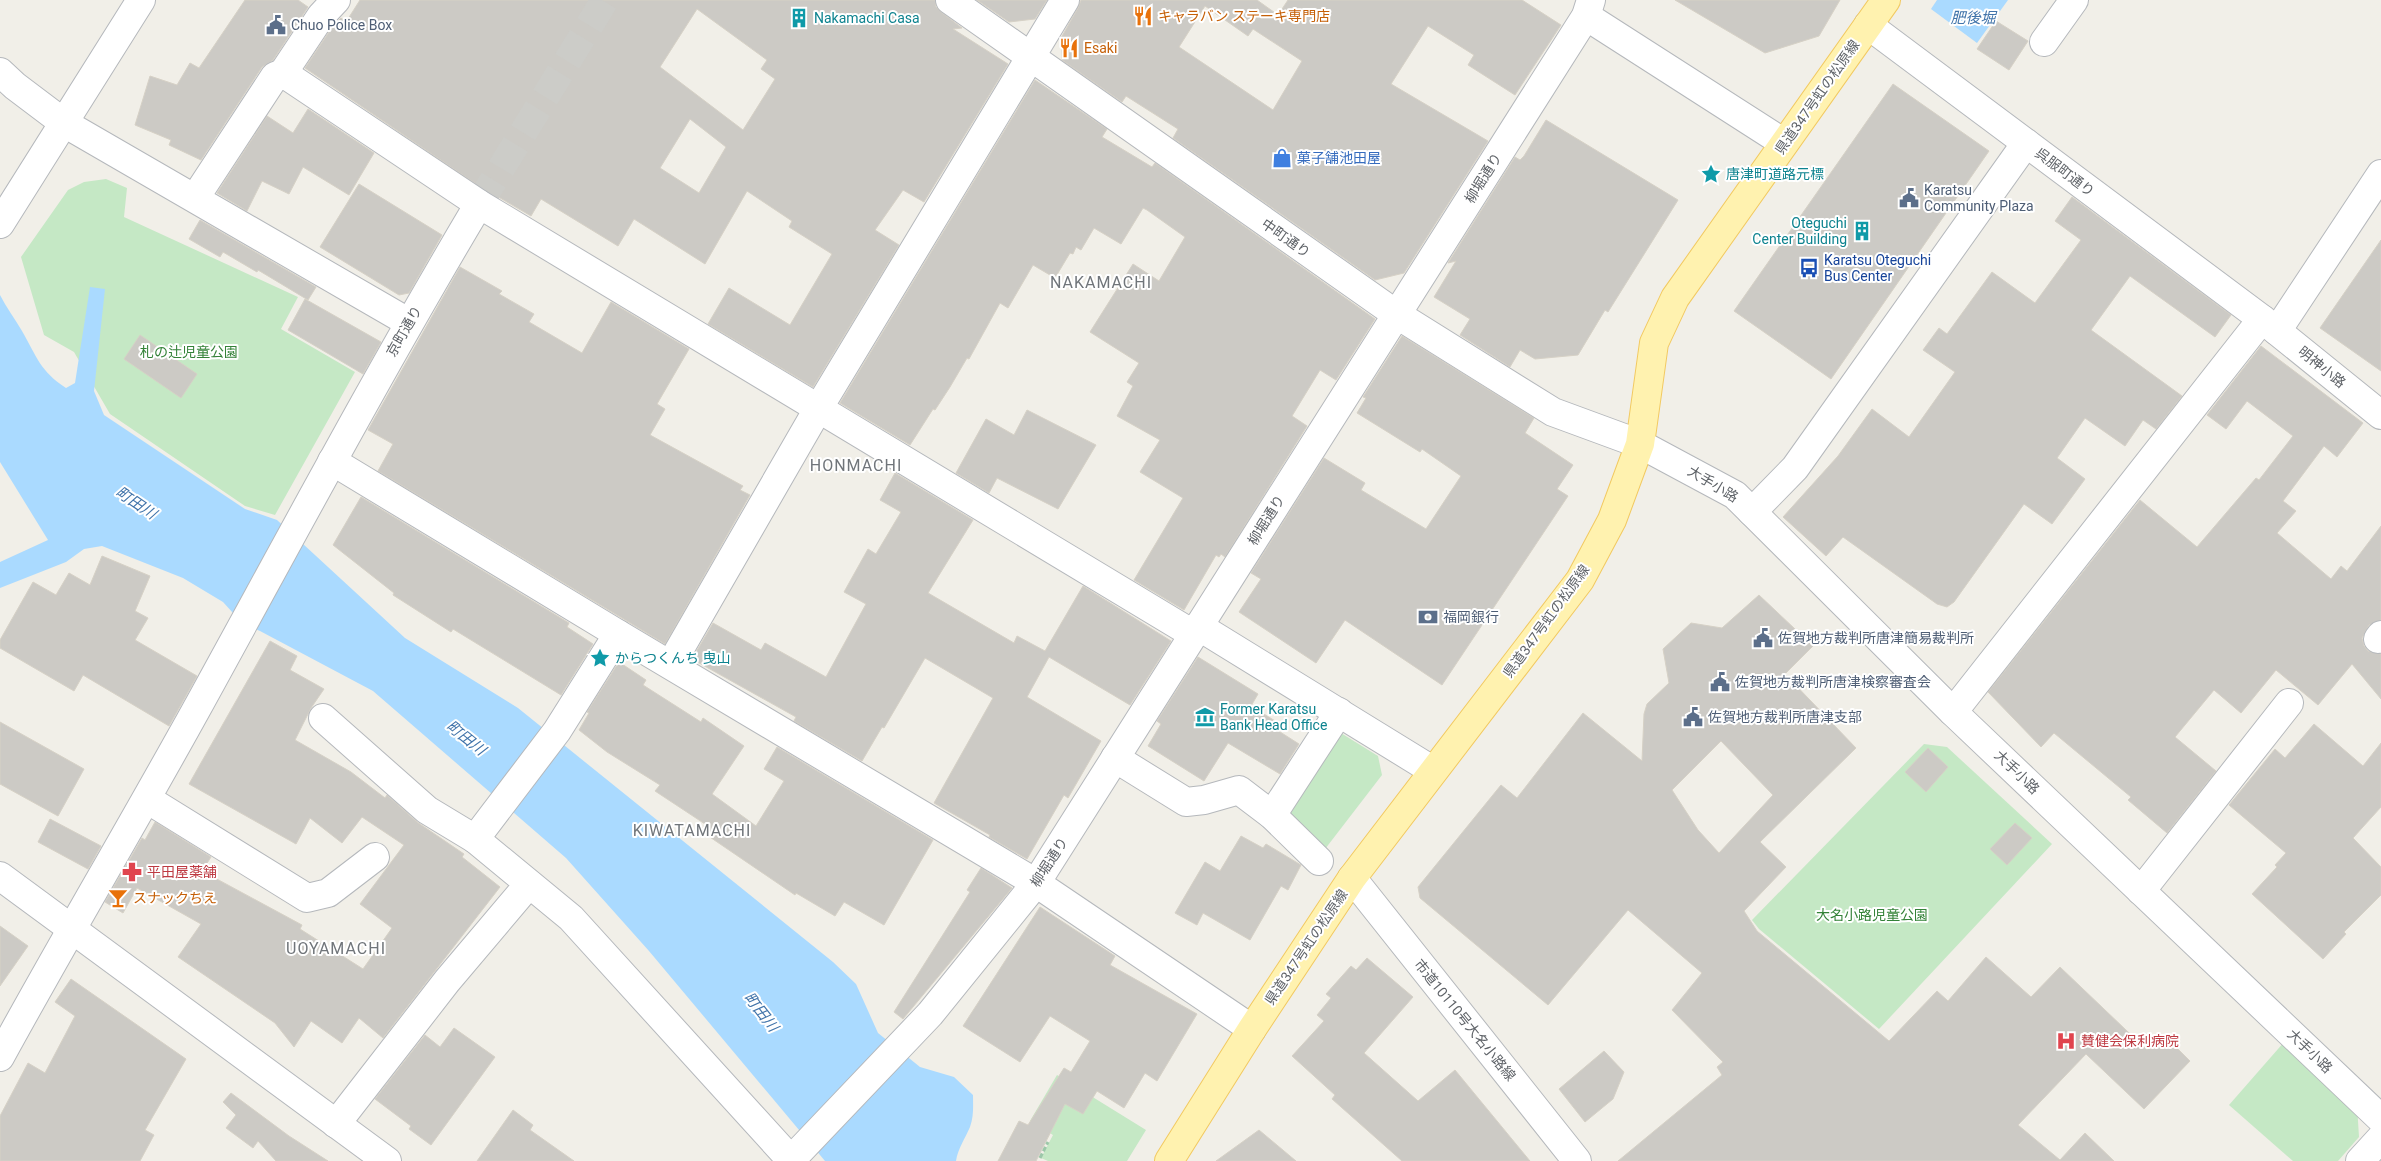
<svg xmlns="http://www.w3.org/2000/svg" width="2381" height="1161" font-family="Roboto,'Noto Sans JP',sans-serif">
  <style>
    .green { fill: #c5e8c5 }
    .water { fill: #aadaff }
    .building { fill: #cccac5; stroke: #d6d1c6; fill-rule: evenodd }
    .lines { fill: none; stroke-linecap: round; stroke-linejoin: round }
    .minor-tunnel { stroke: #ccccc8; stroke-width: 28; stroke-dasharray: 28 14; stroke-linecap: butt }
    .minor-casing { stroke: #b5b8bc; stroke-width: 30 }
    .major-casing { stroke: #f2c960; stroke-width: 30 }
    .path { stroke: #9cc7a9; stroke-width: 3; stroke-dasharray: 5 2.5; stroke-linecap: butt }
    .minor { stroke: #fff; stroke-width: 28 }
    .major { stroke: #fff2af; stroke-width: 28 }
    .labels { text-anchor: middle; stroke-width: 4; stroke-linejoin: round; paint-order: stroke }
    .food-label { font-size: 14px; fill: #c56008; stroke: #fff; text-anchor: start }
    .culture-label { font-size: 14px; fill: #0d838f; stroke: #fff; text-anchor: start }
    .service-label { font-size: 14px; fill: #4e5e75; stroke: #fff; text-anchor: start }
    .street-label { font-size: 14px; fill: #5f6368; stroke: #fff }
    .shop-label { font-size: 14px; fill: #366cbe; stroke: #fff; text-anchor: start }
    .transit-label { font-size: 14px; fill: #164399; stroke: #fff; text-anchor: start }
    .park-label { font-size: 14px; fill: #348238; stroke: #fff }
    .health-label { font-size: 14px; fill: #be3a42; stroke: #fff; text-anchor: start }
    .water-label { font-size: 15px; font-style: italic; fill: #4174aa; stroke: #fff }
    .quarter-label { font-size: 16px; letter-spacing: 1px; fill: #70757a; stroke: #fff }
  </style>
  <rect width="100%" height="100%" fill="#f1efe8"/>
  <g class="green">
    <path d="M106 179 127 188 124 217 298 297 281 329 355 372 275 515 245 506 110 414 74 352 44 335 21 257 68 190 84 182Z"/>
    <path d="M1336 730 1378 756 1382 775 1322 853 1283 815Z"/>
    <path d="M1924 744 1947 747 2052 844 1879 1029 1759 929 1752 920Z"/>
    <path d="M2285 1041 2357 1105 2359 1137 2338 1161H2293L2229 1105Z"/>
    <path d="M1057 1075 1146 1130 1127 1161H1048L1041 1158 1053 1135 1030 1121Z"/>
  </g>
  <g class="water">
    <path d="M1937 0H2008L1977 43 1931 9Z"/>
    <path d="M90 287 105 289 94 391 104 415 245 509 277 520 405 638 518 708 833 962 856 984 878 1033 920 1067 954 1077 973 1095C973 1106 974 1116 970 1127 965 1139 958 1148 956 1161H825L649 951 566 858 373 691 260 631 243 624 223 602 183 578 102 546 84 549 66 562 0 588V562L48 540 0 462V295C6 307 15 319 22 331 37 357 40 371 66 388L75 383Z"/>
  </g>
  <g class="building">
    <path d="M245 0H298L308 7 273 60 262 67 201 160 169 145 171 140 135 125 150 76 177 85 190 63 199 68Z"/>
    <path d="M360 0H935L936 7 941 12 962 28 953 29 1008 64 924 202 903 190 875 230 899 245 813 387 708 324 729 288 790 325 832 254 789 227 792 221 747 191 705 264 634 219 618 246 541 199 531 216 476 184 305 68 333 26 341 18 346 22ZM697 9 767 60 761 69 775 79 743 130 660 67ZM690 119 726 147 699 193 660 168Z"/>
    <path d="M977 0H1047L1035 19 1009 22Z"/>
    <path d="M1081 0H1257L1278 15 1288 0H1522L1561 25 1515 95 1468 65 1474 55 1428 26 1391 84 1488 141 1404 273 1375 280 1173 138 1178 129 1126 96 1122 102 1062 60 1061 38 1078 8ZM1205 6 1248 36 1253 29 1302 61 1273 110 1179 47Z"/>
    <path d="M1675 0H1840L1819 36 1765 53Z"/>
    <path d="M1996 21 2028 41 2009 70 1977 49Z"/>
    <path d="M1035 80 1107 129 1102 137 1152 167 1155 163 1375 319 1336 380 1320 370 1292 416 1307 426 1225 557 1221 554 1219 557 1216 555 1184 610 1134 580 1183 498 1140 472 1160 440 1117 416 1133 386 1127 382 1139 363 1090 332 1133 264 1159 281 1185 237 1147 210 1143 208 1121 244 1094 228 1081 250 1076 247 1073 254 1070 253 1055 278 1033 265 1008 308 1000 303 969 359 967 358 950 387 935 410 933 409 910 445 840 403Z"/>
    <path d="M1893 84 1989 151 1831 379 1734 311Z"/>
    <path d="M308 109 374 153 349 195 303 167 289 194 262 181 247 211 217 193 267 116 293 133Z"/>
    <path d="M1546 120 1678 200 1608 312 1605 310 1578 355 1535 359 1520 350 1510 367 1460 335 1470 319 1434 297 1456 261 1448 263 1515 157 1520 160 1524 156Z"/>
    <path d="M359 184 442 235 409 293 399 295 320 247Z"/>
    <path d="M2072 197 2231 315 2215 337 2130 276 2091 330 2182 396 2156 429 2143 420 2125 446 2085 418 2057 458 2085 479 2052 524 2024 504 1954 602 1947 607 1937 604 1843 537 1826 556 1783 517 1838 456 1872 409 1909 437 1955 372 1923 350 1939 328 1947 334 1992 272 2035 303 2081 240 2055 221Z"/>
    <path d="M200 220 316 287 308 300 258 270 257 272 223 252 220 257 189 239Z"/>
    <path d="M2381 240V371L2320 328Z"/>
    <path d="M460 267 502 291 499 294 534 314 529 322 582 353 611 302 689 349 657 404 665 409 650 435 743 486 740 490 750 495 665 644 378 471 393 444 368 430Z"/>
    <path d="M305 299 381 342 363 374 288 330Z"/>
    <path d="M140 335 197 374 181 398 124 359Z"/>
    <path d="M1402 336 1534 418 1525 433 1573 465 1557 489 1568 496 1442 685 1345 620 1316 663 1239 612 1261 579 1251 573 1324 458 1365 483 1361 490 1426 529 1461 476 1422 449 1420 452 1357 413 1366 398 1363 397Z"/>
    <path d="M2261 346 2363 423 2337 457 2324 446 2283 501 2296 511 2277 533 2331 579 2341 566 2347 571 2381 526V620L2369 625 2362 638 2364 646 2368 651 2381 654V699L2352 664 2318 705 2276 670 2241 713 2214 690 2175 737 2216 771 2167 833 2128 800 2131 797 2054 733 2041 747 1988 692 2140 500 2197 547 2256 478 2259 480 2293 436 2247 401 2226 429 2207 415Z"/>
    <path d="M1027 410 1096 445 1058 509 997 478 989 493 956 473 986 419 1014 435Z"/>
    <path d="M895 473 973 520 928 593 1014 643 1017 636 1045 651 1083 586 1171 641 1130 705 1049 657 1027 697 1101 741 1068 798 1064 795 1027 859 989 837 990 835 934 803 993 698 925 658 884 728 882 727 862 761 794 721 796 717 692 659 713 623 761 650 765 643 826 677 866 604 844 592 868 549 876 554 901 512 880 500Z"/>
    <path d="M361 497 569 623 567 627 593 644 561 695 453 629 451 632 393 595 394 593 333 545Z"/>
    <path d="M102 556 150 576 135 611 148 618 135 640 197 676 169 726 83 675 74 691 0 648V640L33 582 56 595 69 573 90 585Z"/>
    <path d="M1759 595 1813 646 1785 674 1856 748 1760 842 1786 867 1744 911 1757 931 1889 1041 1937 991 1948 1001 1986 957 2031 997 2060 967 2147 1050 2163 1034 2190 1061 2144 1109 2086 1054 2018 1125 2060 1160 2085 1133 2114 1161H1618L1722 1075 1717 1067 1723 1062 1672 1010 1702 973 1628 910 1548 1005 1420 898 1418 887 1501 785 1517 798 1583 713 1642 761 1644 714 1647 704 1669 683 1663 649 1691 623 1722 628ZM1721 741 1773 795 1719 853 1698 830 1672 790Z"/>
    <path d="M270 641 297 656 290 670 324 689 311 708 295 740 351 772 385 798 387 795 417 822 464 854 462 857 500 887 383 1038 359 1018 342 1043 311 1021 294 1047 275 1023 178 957 201 924 137 888 123 913 105 902 142 838 145 840 155 822 211 857 202 871 302 925 300 929 363 969 392 928 360 904 404 845 362 817 342 843 310 818 296 844 189 784Z"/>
    <path d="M1198 657 1258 694 1251 706 1280 724 1277 730 1299 744 1280 774 1228 743 1204 781 1148 746 1161 724 1157 721Z"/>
    <path d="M619 662 646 680 643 685 701 722 703 718 744 746 712 794 756 826 784 781 764 769 777 747 933 840 884 925 844 902 835 916 796 893 795 895 701 831 705 824 655 791 660 785 607 752 579 730 589 713 587 712Z"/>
    <path d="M0 722 84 769 58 816 0 784Z"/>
    <path d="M2314 724 2363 766 2381 743V807L2353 838 2381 867V895L2344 932 2346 934 2323 959 2252 894 2277 867 2275 865 2286 853 2229 805 2275 749 2285 758Z"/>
    <path d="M1928 748 1948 767 1926 792 1905 772Z"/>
    <path d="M50 819 101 846 88 869 38 842Z"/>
    <path d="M2015 823 2032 838 2007 865 1990 849Z"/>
    <path d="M1241 836 1263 848 1266 844 1301 865 1288 890 1281 886 1250 940 1203 913 1197 925 1175 913 1205 862 1220 871Z"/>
    <path d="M981 868 1012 888 903 1019 894 1012 970 892 967 890Z"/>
    <path d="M1040 907 1115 956 1110 965 1197 1014 1157 1081 1145 1073 1124 1108 1097 1091 1083 1114 1065 1104 1036 1161H998L1019 1121 1028 1125 1064 1068 1071 1072 1090 1041 1050 1016 1020 1062 963 1026Z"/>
    <path d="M0 926 28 946 0 986Z"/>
    <path d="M1367 958 1413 997 1364 1053 1418 1101 1455 1070 1530 1161H1402L1332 1099 1335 1095 1292 1056 1324 1021 1317 1015 1331 998 1326 994 1351 966 1356 970Z"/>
    <path d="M71 979 186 1059 145 1130 154 1135 140 1161H0V1116L28 1063 45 1073 75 1016 55 1002Z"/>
    <path d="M454 1028 495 1057 431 1145 409 1129 411 1126 375 1099 425 1035 440 1047Z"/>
    <path d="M1604 1051 1624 1072 1613 1099 1585 1122 1559 1089Z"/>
    <path d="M231 1093 289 1136 328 1161H276L258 1141 253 1148 226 1128 236 1115 223 1102Z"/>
    <path d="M513 1110 533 1125 530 1130 574 1161H477Z"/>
    <path d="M1259 1130 1296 1161H1216Z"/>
  </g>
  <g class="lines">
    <path class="minor-tunnel" d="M479 204 605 0"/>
    <defs>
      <g id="minor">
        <path d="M950 0 1396 314 1553 412 1640 444 1735 495 1953 712 2381 1119"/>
        <path d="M1586 16 1784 143"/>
        <path d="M1868 25 2262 319 2381 415"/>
        <path d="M2044 42 2074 0"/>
        <path d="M0 72 15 86 64 123 408 322"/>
        <path d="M283 73 321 16 336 0"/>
        <path d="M195 198 275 76 283 73 479 204 1193 634"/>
        <path d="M0 224 141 0"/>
        <path d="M2277 331 2381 174"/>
        <path d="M332 461 618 634 1036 883 1252 1029"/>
        <path d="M1752 512 1795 468 2026 143"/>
        <path d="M1198 626 1432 770"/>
        <path d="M2378 639 2381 635"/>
        <path d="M671 664 818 409 1065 0"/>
        <path d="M1953 712 2262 319"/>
        <path d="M323 718 427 810 475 839 571 918 791 1160"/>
        <path d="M1115 758 1186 802 1204 800 1239 790 1272 815 1319 861"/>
        <path d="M147 799 307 898 328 893 375 857"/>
        <path d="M1272 815 1339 712"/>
        <path d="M475 839 557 731 618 634"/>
        <path d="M0 876 387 1161"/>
        <path d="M1352 878 1577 1161"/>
        <path d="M2141 891 2289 703"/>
        <path d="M0 1057C64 940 132 826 196 710 289 541 380 370 479 204"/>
        <path d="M336 1124 447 981 529 884"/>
        <path d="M790 1161 930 1014 1036 883 1586 16 1591 0"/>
        <path d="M2360 1161 2381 1138"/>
      </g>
      <path id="major" d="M1169 1161 1252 1029 1352 878 1580 580 1612 520 1640 444 1654 343 1675 298 1886 0"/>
    </defs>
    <use href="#minor" class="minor-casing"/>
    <use href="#major" class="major-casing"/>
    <path class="path" d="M1040 1158 1048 1142"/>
    <use href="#minor" class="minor"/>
    <use href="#major" class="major"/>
  </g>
  <defs>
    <symbol id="restaurant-bare" viewBox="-9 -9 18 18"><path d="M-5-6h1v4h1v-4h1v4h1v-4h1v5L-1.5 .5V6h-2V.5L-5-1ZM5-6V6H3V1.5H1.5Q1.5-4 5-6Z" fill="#e8710a" stroke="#fff" stroke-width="2.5" paint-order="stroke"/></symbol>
    <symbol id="building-bare" viewBox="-9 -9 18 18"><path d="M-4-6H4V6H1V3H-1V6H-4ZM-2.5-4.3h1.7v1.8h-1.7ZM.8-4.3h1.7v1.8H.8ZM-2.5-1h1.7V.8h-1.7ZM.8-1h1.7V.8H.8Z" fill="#0f9aa8" stroke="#fff" stroke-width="2.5" paint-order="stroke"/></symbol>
    <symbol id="civic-bare" viewBox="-9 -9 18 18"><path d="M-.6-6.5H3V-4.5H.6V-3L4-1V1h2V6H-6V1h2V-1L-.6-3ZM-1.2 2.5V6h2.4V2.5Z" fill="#5c6f8a" stroke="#fff" stroke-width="2.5" paint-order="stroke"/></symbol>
    <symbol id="shop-bare" viewBox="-9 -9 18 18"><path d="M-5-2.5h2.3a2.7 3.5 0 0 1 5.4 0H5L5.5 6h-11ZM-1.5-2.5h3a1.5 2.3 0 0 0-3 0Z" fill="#3f7fe0" stroke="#fff" stroke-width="2.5" paint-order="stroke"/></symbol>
    <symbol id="sight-bare" viewBox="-9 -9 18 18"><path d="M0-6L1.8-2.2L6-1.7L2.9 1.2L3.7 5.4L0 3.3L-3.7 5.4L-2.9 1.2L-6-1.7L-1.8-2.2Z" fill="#0f9aa8" stroke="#fff" stroke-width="2.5" paint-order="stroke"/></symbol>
    <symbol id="bus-bare" viewBox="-9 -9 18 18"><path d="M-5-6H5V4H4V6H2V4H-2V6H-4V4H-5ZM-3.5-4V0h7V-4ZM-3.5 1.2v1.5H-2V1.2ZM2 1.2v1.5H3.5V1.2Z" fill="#1a4fb4" stroke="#fff" stroke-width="2.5" paint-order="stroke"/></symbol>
    <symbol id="bank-bare" viewBox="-9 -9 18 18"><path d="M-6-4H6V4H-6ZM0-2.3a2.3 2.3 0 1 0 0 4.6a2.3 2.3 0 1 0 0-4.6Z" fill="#5c6f8a" stroke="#fff" stroke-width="2.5" paint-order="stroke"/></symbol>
    <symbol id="museum-bare" viewBox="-9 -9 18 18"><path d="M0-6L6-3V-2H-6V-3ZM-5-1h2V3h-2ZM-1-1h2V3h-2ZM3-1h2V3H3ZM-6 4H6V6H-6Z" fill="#0f9aa8" stroke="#fff" stroke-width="2.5" paint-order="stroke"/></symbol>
    <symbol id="pharmacy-bare" viewBox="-9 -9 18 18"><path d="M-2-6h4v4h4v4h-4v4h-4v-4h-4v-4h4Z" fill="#e0444e" stroke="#fff" stroke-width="2.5" paint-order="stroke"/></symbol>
    <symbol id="bar-bare" viewBox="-9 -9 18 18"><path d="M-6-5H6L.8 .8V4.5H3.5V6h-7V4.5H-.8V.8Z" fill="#e8710a" stroke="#fff" stroke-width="2.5" paint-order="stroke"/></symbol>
    <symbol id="hospital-bare" viewBox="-9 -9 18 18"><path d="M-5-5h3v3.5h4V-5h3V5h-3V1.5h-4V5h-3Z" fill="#e0444e" stroke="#fff" stroke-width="2.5" paint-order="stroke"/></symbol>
  </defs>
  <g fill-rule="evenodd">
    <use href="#restaurant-bare" x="1129" y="2" width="28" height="28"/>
    <use href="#building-bare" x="785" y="4" width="28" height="28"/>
    <use href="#civic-bare" x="262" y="11" width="28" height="28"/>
    <use href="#restaurant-bare" x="1055" y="34" width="28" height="28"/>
    <use href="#shop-bare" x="1268" y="144" width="28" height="28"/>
    <use href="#sight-bare" x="1697" y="160" width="28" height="28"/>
    <use href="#civic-bare" x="1895" y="184" width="28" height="28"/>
    <use href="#building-bare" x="1848" y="217" width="28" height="28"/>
    <use href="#bus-bare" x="1795" y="254" width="28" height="28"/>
    <use href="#bank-bare" x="1414" y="603" width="28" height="28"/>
    <use href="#civic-bare" x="1749" y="624" width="28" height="28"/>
    <use href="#sight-bare" x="586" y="644" width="28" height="28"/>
    <use href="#civic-bare" x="1706" y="668" width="28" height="28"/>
    <use href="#museum-bare" x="1191" y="703" width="28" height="28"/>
    <use href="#civic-bare" x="1679" y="703" width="28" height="28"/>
    <use href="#pharmacy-bare" x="118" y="858" width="28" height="28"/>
    <use href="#bar-bare" x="104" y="884" width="28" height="28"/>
    <use href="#hospital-bare" x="2052" y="1027" width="28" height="28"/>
  </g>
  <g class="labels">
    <g class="food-label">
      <text x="1158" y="21">キャラバン ステーキ専門店</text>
      <text x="1084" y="53">Esaki</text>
      <text x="133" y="903">スナックちえ</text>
    </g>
    <g class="culture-label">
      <text x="814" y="23">Nakamachi Casa</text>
      <text x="1726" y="179">唐津町道路元標</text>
      <text x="1847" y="228" text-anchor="end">Oteguchi<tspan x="1847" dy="16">Center Building</tspan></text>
      <text x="615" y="663">からつくんち 曳山</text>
      <text x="1220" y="714">Former Karatsu<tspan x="1220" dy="16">Bank Head Office</tspan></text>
    </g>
    <g class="service-label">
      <text x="291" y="30">Chuo Police Box</text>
      <text x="1924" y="195">Karatsu<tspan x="1924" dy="16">Community Plaza</tspan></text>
      <text x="1443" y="622">福岡銀行</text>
      <text x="1778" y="643">佐賀地方裁判所唐津簡易裁判所</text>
      <text x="1735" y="687">佐賀地方裁判所唐津検察審査会</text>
      <text x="1708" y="722">佐賀地方裁判所唐津支部</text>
    </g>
    <g class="street-label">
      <text transform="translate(1817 97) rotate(-55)" y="5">県道347号虹の松原線</text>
      <text transform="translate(2065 172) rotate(37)" y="5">呉服町通り</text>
      <text transform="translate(1483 178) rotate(-58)" y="5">柳堀通り</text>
      <text transform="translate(1286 238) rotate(35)" y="5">中町通り</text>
      <text transform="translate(404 331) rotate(-60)" y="5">京町通り</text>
      <text transform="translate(2322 367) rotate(39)" y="5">明神小路</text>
      <text transform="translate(1713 484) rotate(31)" y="5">大手小路</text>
      <text transform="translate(1266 520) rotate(-58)" y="5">柳堀通り</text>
      <text transform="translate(1546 621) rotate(-54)" y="5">県道347号虹の松原線</text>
      <text transform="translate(2017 772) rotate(44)" y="5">大手小路</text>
      <text transform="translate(1049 862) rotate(-57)" y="5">柳堀通り</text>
      <text transform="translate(1306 947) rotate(-56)" y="5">県道347号虹の松原線</text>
      <text transform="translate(1465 1020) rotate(51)" y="5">市道10110号大名小路線</text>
      <text transform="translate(2310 1051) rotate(44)" y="5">大手小路</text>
    </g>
    <g class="shop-label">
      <text x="1297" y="163">菓子舗池田屋</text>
    </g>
    <g class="transit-label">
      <text x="1824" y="265">Karatsu Oteguchi<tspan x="1824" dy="16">Bus Center</tspan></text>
    </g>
    <g class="park-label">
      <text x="189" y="357">札の辻児童公園</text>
      <text x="1872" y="920">大名小路児童公園</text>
    </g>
    <g class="health-label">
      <text x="147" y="877">平田屋薬舗</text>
      <text x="2081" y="1046">賛健会保利病院</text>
    </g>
    <g class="water-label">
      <text x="1973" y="23">肥後堀</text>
      <text transform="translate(136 503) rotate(34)" y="5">町田川</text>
      <text transform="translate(466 738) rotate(39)" y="5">町田川</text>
      <text transform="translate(761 1012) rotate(52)" y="5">町田川</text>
    </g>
    <g class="quarter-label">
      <text x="1101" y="288">NAKAMACHI</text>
      <text x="856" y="471">HONMACHI</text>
      <text x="692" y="836">KIWATAMACHI</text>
      <text x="336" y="954">UOYAMACHI</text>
    </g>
  </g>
</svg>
